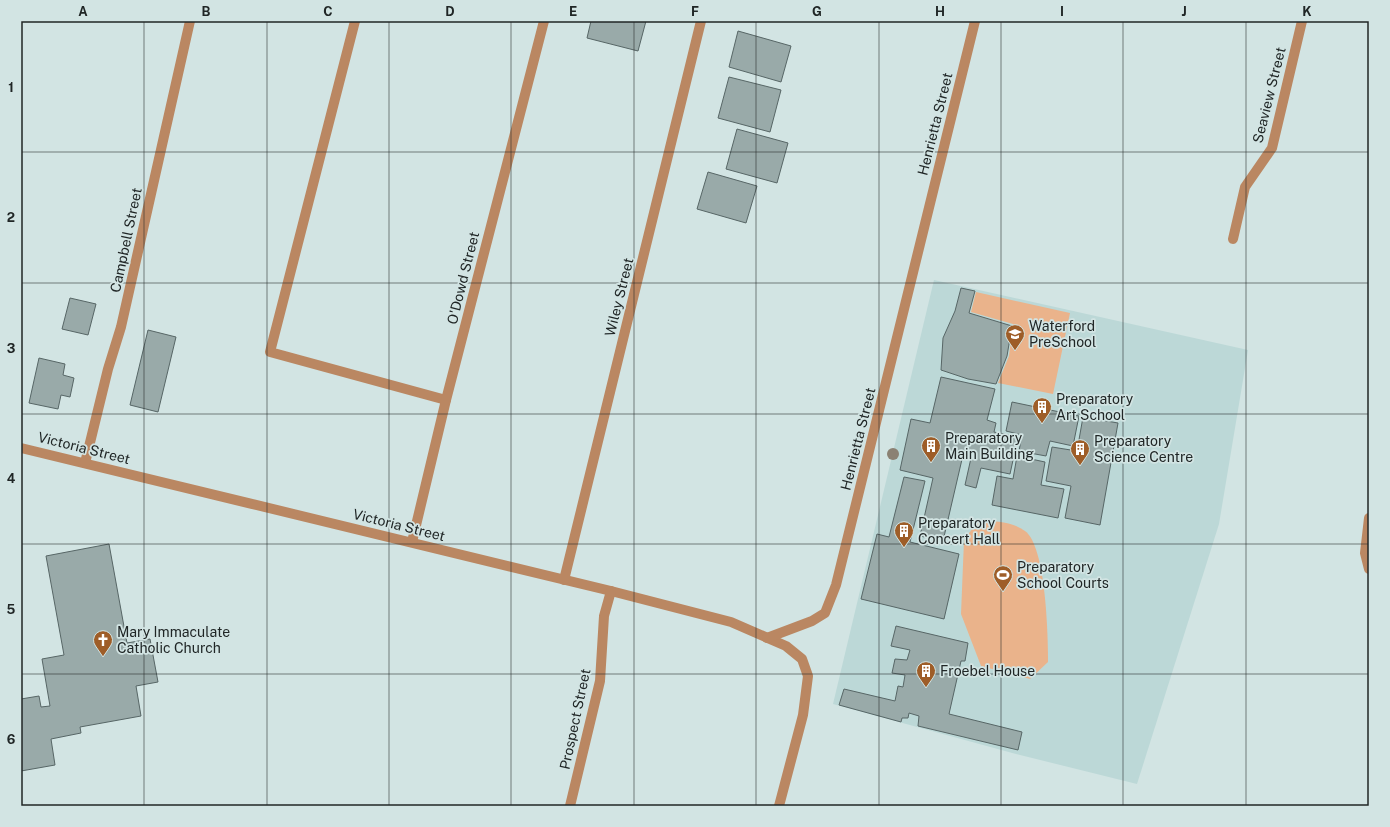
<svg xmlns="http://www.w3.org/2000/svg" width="1390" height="827" font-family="'Public Sans',sans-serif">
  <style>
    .built { fill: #bcd8d7 }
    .green { fill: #eab38b }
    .building { fill: #99aaa9; stroke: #576666 }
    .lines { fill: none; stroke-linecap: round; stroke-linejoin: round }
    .minor { stroke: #ba8762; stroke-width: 10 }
    .tree { fill: #8b8173 }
    .grid { fill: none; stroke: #202626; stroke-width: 1; stroke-opacity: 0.55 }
    .labels { text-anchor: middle; stroke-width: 3.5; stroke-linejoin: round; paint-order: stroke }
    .street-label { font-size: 14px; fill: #202626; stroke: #d2e4e3 }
    .poi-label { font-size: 14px; fill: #202626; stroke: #d2e4e3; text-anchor: start }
    .neatline { fill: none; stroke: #202626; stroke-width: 1.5 }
    .grid-label { font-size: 13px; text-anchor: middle; font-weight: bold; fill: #202626 }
  </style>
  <rect width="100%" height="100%" fill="#d2e4e3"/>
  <path class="built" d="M934 280 1248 350 1219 524 1137 784 1016 754 833 704Z"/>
  <g class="green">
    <path d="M976 292 1070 313 1053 394 998 383 1009 356 1013 324 971 312Z"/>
    <path d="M978 521C995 521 1011 521 1025 531 1046 546 1048 636 1048 662L1030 679 981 666 961 614 964 540Z"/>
  </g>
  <g class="building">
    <path d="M591 21H646L638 51 587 38Z"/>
    <path d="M738 31 791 46 781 82 729 67Z"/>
    <path d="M729 77 781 90 770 132 718 118Z"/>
    <path d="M737 129 788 143 777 183 726 169Z"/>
    <path d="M708 172 757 186 746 223 697 209Z"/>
    <path d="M961 288 975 291 969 313 1012 326 1007 356 996 384 968 379 941 370 943 338 955 311Z"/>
    <path d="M70 298 96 304 88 335 62 329Z"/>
    <path d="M148 330 176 337 158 412 130 405Z"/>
    <path d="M39 358 65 364 63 375 74 378 70 397 61 395 58 409 29 403Z"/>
    <path d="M941 377 995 389 987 420 996 423 994 432 1018 437 1010 474 981 468 976 488 965 485 971 458 963 455 943 541 920 536 933 478 900 470 911 419 930 423Z"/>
    <path d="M1012 402 1079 416 1073 446 1050 441 1046 456 1019 451 1022 435 1006 431Z"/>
    <path d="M1083 417 1118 423 1100 525 1065 518 1071 486 1046 481 1052 447 1077 451Z"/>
    <path d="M1017 456 1045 462 1041 485 1064 489 1058 518 992 505 997 476 1013 479Z"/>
    <path d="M904 477 925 481 910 542 959 554 944 619 861 599 877 534 889 537Z"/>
    <path d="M109 544 127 643 150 639 158 682 136 686 141 716 80 727 81 733 51 739 55 765 21 771V699L39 696 41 707 50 706 42 659 64 655 46 556Z"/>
    <path d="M896 626 968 643 965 661H961L949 714 1022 732 1018 750 918 726 919 716 909 713 908 718H902L901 722 839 705 844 689 895 701 898 686 903 687 905 675 892 673 895 659 907 660 910 650 891 646Z"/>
  </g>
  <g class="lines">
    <g class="minor">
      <path d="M355 21 270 352 446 400"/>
      <path d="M1233 239 1245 187 1272 148 1302 21"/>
      <path d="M21 448 611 591 731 622 786 646 802 659 808 676 803 715 779 806"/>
      <path d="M85 463 108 369 121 327 190 21"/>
      <path d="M1369 518 1365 553 1369 569"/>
      <path d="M412 542 446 400 544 21"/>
      <path d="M564 580 701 21"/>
      <path d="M767 638 812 621 825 613 836 585 975 21"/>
      <path d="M570 806 600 681 604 616 611 591"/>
    </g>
  </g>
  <circle class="tree" cx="893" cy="454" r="6"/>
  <path class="grid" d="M144 21V806M267 21V806M389 21V806M511 21V806M634 21V806M756 21V806M879 21V806M1001 21V806M1123 21V806M1246 21V806M21 152H1369M21 283H1369M21 414H1369M21 544H1369M21 674H1369"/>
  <defs>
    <symbol id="school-pin" viewBox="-11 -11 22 30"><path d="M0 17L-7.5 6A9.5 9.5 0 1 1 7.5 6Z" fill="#9e5d28" stroke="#d2e4e3"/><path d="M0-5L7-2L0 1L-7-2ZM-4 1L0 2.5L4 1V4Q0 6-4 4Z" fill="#fff"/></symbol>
    <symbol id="building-pin" viewBox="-11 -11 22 30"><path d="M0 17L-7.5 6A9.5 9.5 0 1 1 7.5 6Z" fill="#9e5d28" stroke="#d2e4e3"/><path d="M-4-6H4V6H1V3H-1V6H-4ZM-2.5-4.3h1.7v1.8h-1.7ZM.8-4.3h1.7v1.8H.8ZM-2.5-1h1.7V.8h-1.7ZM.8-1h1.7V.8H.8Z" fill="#fff"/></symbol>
    <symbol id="stadium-pin" viewBox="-11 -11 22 30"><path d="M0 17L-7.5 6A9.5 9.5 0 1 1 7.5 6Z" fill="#9e5d28" stroke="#d2e4e3"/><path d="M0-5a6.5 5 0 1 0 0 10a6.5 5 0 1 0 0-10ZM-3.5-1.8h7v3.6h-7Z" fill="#fff"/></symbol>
    <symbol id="church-pin" viewBox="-11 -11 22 30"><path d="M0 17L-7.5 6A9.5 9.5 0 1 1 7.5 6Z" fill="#9e5d28" stroke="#d2e4e3"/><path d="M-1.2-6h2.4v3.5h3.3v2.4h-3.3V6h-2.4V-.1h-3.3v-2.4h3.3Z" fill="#fff"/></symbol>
  </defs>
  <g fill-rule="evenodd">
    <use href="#school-pin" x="1004" y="323" width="22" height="30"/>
    <use href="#building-pin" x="1031" y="396" width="22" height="30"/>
    <use href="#building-pin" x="920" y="435" width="22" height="30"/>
    <use href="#building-pin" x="1069" y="438" width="22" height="30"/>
    <use href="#building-pin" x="893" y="520" width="22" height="30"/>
    <use href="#stadium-pin" x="992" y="564" width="22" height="30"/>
    <use href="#church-pin" x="92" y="629" width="22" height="30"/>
    <use href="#building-pin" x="915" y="660" width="22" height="30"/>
  </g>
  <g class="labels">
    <g class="street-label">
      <text transform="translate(1269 95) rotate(-76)" y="5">Seaview Street</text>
      <text transform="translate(935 124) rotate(-76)" y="5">Henrietta Street</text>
      <text transform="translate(126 240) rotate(-78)" y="5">Campbell Street</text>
      <text transform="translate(463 278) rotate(-76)" y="5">O'Dowd Street</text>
      <text transform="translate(619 297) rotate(-76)" y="5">Wiley Street</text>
      <text transform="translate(858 439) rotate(-76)" y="5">Henrietta Street</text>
      <text transform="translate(84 448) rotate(14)" y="5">Victoria Street</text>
      <text transform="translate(399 525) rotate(14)" y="5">Victoria Street</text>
      <text transform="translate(575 719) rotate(-78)" y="5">Prospect Street</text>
    </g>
    <g class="poi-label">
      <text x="1029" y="331">Waterford<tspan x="1029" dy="16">PreSchool</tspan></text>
      <text x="1056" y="404">Preparatory<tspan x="1056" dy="16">Art School</tspan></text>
      <text x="945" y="443">Preparatory<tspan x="945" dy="16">Main Building</tspan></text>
      <text x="1094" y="446">Preparatory<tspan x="1094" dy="16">Science Centre</tspan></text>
      <text x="918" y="528">Preparatory<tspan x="918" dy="16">Concert Hall</tspan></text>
      <text x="1017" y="572">Preparatory<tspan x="1017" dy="16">School Courts</tspan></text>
      <text x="117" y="637">Mary Immaculate<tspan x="117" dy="16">Catholic Church</tspan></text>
      <text x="940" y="676">Froebel House</text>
    </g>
  </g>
  <rect width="1390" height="827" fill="none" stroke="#d2e4e3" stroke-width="44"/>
  <rect x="22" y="22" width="1346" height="783" class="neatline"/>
  <g class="grid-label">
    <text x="83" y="16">A</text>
    <text x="206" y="16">B</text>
    <text x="328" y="16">C</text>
    <text x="450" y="16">D</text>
    <text x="573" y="16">E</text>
    <text x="695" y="16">F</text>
    <text x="817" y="16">G</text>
    <text x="940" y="16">H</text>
    <text x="1062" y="16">I</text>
    <text x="1184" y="16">J</text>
    <text x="1307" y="16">K</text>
    <text x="11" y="92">1</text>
    <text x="11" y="222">2</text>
    <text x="11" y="353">3</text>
    <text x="11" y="483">4</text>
    <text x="11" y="614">5</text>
    <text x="11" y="744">6</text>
  </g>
</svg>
